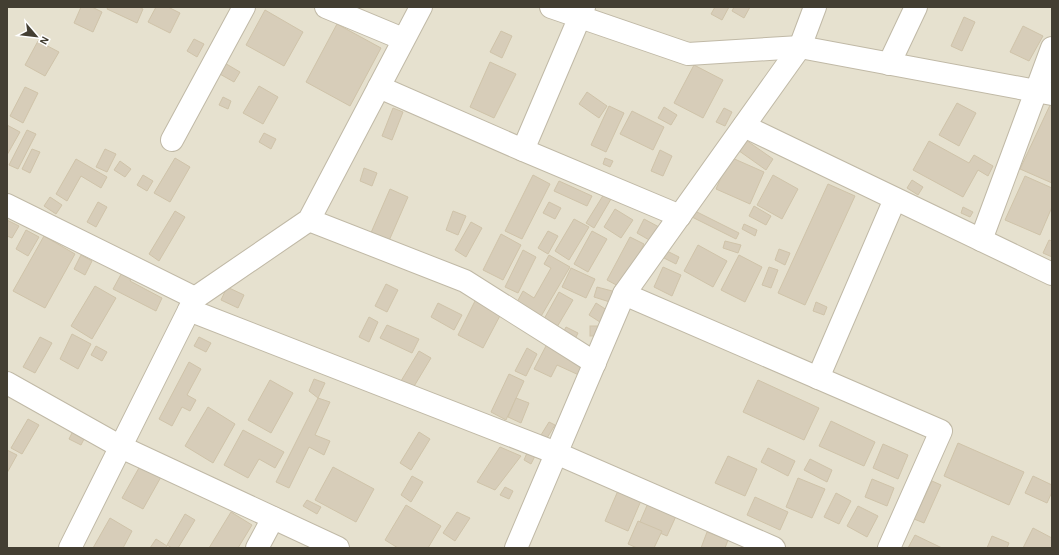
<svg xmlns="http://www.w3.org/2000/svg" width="1059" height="555" font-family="'Alegreya Sans',sans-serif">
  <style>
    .residential { fill: #e6e1cf }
    .building { fill: #d7cdb9; stroke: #cfc3a9 }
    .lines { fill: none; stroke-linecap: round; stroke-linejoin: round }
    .street-casing { stroke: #c0b9a6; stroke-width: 24 }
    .street { stroke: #fff; stroke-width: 22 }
  </style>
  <rect width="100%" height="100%" fill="#f2eee1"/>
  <rect class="residential" x="7" y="7" width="1045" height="541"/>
  <g class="building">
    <path d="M81 7H92L102 12 93 32 74 23Z"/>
    <path d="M108 7H139L143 9 137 23 107 9Z"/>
    <path d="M156 7H168L180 13 170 33 148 22Z"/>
    <path d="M715 7H729L722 20 711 14Z"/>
    <path d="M734 7H750L744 18 732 11Z"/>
    <path d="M265 10 303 32 284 66 246 45Z"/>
    <path d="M964 17 975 22 962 51 951 46Z"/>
    <path d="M337 24 381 48 350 106 306 82Z"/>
    <path d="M1023 26 1043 36 1029 61 1010 52Z"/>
    <path d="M501 31 512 36 502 58 490 52Z"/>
    <path d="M194 39 204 44 197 57 187 51Z"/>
    <path d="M38 41 59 52 45 76 25 65Z"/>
    <path d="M223 62 240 72 234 82 218 73Z"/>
    <path d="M490 62 516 74 494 118 470 107Z"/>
    <path d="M694 65 723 80 703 118 674 103Z"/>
    <path d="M259 86 278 97 263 124 243 113Z"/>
    <path d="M25 87 38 93 23 123 10 116Z"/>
    <path d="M587 92 607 106 599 118 579 104Z"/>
    <path d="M223 97 231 101 228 109 219 105Z"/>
    <path d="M957 103 976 113 959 146 939 135Z"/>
    <path d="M1051 103H1052V183L1020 169Z"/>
    <path d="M609 106 624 113 606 152 591 145Z"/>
    <path d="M664 107 677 115 671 125 658 118Z"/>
    <path d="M393 108 403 112 392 140 382 136Z"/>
    <path d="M724 108 732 112 725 126 716 122Z"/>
    <path d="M632 111 664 127 653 150 620 134Z"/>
    <path d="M7 125 20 132 7 155Z"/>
    <path d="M27 130 36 134 18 169 9 165Z"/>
    <path d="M264 133 276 139 271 149 259 142Z"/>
    <path d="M743 138 773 159 766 170 735 148Z"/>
    <path d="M929 141 969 163 974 155 993 166 988 176 978 170 963 197 913 170Z"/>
    <path d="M32 149 40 152 30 173 22 169Z"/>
    <path d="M105 149 116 154 107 172 96 167Z"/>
    <path d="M660 150 672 156 663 176 651 171Z"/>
    <path d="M730 157 764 172 750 204 716 189Z"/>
    <path d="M175 158 190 167 170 202 154 193Z"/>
    <path d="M605 158 613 161 610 167 603 164Z"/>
    <path d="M76 159 107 177 101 188 81 176 67 201 56 194Z"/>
    <path d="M120 161 131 169 125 177 114 170Z"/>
    <path d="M364 168 377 173 372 186 360 181Z"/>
    <path d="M143 175 153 181 147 191 137 185Z"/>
    <path d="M533 175 550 184 522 239 505 231Z"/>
    <path d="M773 175 798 189 782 219 757 205Z"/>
    <path d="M1025 176 1052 188V207L1040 235 1005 220Z"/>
    <path d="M912 180 923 187 918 195 907 188Z"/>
    <path d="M559 181 592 196 587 206 554 191Z"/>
    <path d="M828 184 855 196 805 305 778 293Z"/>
    <path d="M390 189 408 197 388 243 370 235Z"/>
    <path d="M604 194 611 199 594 228 586 223Z"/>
    <path d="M50 197 62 205 56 214 44 206Z"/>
    <path d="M98 202 107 207 96 227 87 222Z"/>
    <path d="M549 202 561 208 555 219 543 213Z"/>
    <path d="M754 206 771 216 766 225 749 216Z"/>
    <path d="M963 207 973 212 970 217 961 213Z"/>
    <path d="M615 209 633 220 621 238 604 227Z"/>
    <path d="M693 210 739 233 736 239 690 216Z"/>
    <path d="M175 211 185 217 159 261 149 254Z"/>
    <path d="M453 211 466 216 458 235 446 230Z"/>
    <path d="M574 219 589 227 569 260 555 251Z"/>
    <path d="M644 219 659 227 651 241 637 233Z"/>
    <path d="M7 220 19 226 12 238 7 236Z"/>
    <path d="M471 222 482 228 466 257 455 250Z"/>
    <path d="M744 224 757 230 755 236 742 229Z"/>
    <path d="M26 230 39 237 28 256 16 249Z"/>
    <path d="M548 231 558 236 548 254 538 248Z"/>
    <path d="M592 231 607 239 588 272 574 264Z"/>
    <path d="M501 234 521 245 503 280 483 270Z"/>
    <path d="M44 236 75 254 45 308 13 291Z"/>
    <path d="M630 237 644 244 622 288 607 280Z"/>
    <path d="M1049 240 1052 241V257L1043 253Z"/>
    <path d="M725 241 741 245 738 253 723 248Z"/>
    <path d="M698 245 727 261 713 287 684 271Z"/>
    <path d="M779 249 790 253 785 265 775 260Z"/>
    <path d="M523 250 536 257 518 293 505 287Z"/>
    <path d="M667 251 679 257 676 264 664 258Z"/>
    <path d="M81 255 92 261 85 275 74 269Z"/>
    <path d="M549 255 570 267 540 318 516 304 523 291 534 298 551 268 544 264Z"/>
    <path d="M739 255 762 267 745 302 721 290Z"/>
    <path d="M125 267 135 272 130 281 162 298 156 311 113 289Z"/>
    <path d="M663 267 681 275 672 296 654 287Z"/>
    <path d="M769 267 778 270 771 288 762 285Z"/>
    <path d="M571 268 595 279 586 298 562 287Z"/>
    <path d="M386 284 398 290 387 312 375 306Z"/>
    <path d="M95 286 116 298 92 339 71 326Z"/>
    <path d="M227 287 244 295 238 308 221 300Z"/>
    <path d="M597 287 616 292 613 303 594 297Z"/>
    <path d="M559 292 573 300 557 327 544 319Z"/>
    <path d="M477 297 503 310 483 348 458 335Z"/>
    <path d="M816 302 827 307 824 315 813 311Z"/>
    <path d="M438 303 462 315 454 330 431 317Z"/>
    <path d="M596 303 610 312 603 324 589 315Z"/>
    <path d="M369 317 378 322 369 342 359 337Z"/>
    <path d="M387 325 419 339 412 353 380 338Z"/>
    <rect x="590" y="326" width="15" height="10"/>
    <path d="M566 327 578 333 575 339 563 333Z"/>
    <path d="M72 334 91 344 78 369 60 359Z"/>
    <path d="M40 337 52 343 35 373 23 367Z"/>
    <path d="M199 337 211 343 206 352 194 346Z"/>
    <path d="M547 344 587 364 581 376 557 365 551 377 534 369Z"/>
    <path d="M96 346 107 352 102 361 91 355Z"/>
    <path d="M527 348 537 354 526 376 515 371Z"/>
    <path d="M419 351 431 358 413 388 401 381Z"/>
    <path d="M189 362 201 369 187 395 196 400 190 411 182 407 172 426 159 419Z"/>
    <path d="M509 374 524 381 506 420 491 412Z"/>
    <path d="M314 379 325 383 318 398 309 391Z"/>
    <path d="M270 380 293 393 271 433 248 420Z"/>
    <path d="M758 380 819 408 804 440 743 412Z"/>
    <path d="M318 398 330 402 315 435 330 441 324 455 309 447 289 488 276 482Z"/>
    <path d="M516 398 529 403 521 423 508 417Z"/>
    <path d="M208 407 235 424 213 463 185 446Z"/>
    <path d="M28 419 39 425 22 454 11 448Z"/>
    <path d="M831 421 875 442 864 466 819 446Z"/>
    <path d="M549 422 555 425 547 438 541 435Z"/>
    <path d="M243 430 284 452 275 468 259 459 248 478 224 465Z"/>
    <path d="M73 431 85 437 81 445 69 439Z"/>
    <path d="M419 432 430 439 411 470 400 463Z"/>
    <path d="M958 443 1024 472 1009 505 944 476Z"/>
    <path d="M883 444 908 455 898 479 873 468Z"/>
    <path d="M500 447 521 456 495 490 477 482Z"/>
    <path d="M768 448 795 461 788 476 761 462Z"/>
    <path d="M7 450 17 455 7 473Z"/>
    <path d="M527 453 535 456 531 464 524 460Z"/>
    <path d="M728 456 757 469 745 496 715 483Z"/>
    <path d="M810 459 832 470 827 482 804 470Z"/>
    <path d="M140 466 161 477 143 509 122 498Z"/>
    <path d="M333 467 374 489 356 522 315 500Z"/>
    <path d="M412 476 423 482 411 502 401 495Z"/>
    <path d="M1033 476 1052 485V492L1047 503 1025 493Z"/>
    <path d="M798 478 825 489 812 518 786 507Z"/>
    <path d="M872 479 894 488 887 506 865 497Z"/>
    <path d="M932 481 941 485 924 523 914 519Z"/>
    <path d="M620 486 643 496 628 531 605 521Z"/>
    <path d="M505 487 513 491 509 499 500 495Z"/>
    <path d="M836 493 851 501 839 524 824 517Z"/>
    <path d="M755 497 788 512 780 530 747 515Z"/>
    <path d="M307 500 321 507 317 514 303 506Z"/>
    <path d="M649 501 677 514 667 536 639 524Z"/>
    <path d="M406 505 441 526 428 548H398L385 540Z"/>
    <path d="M858 506 878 516 867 537 847 526Z"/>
    <path d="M231 512 252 525 238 548H209Z"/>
    <path d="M457 512 470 518 455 541 443 533Z"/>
    <path d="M185 514 195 520 178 548H172L167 545Z"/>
    <path d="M110 518 132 531 123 548H93Z"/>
    <path d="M638 521 662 531 654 548H637L628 544Z"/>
    <path d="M1033 528 1052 538V548H1023Z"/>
    <path d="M707 532 728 540 725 548H701Z"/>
    <path d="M915 535 942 548H908Z"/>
    <path d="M992 536 1009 543 1007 548H987Z"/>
    <path d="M156 539 167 546 166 548H150Z"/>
  </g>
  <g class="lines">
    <defs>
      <g id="street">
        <path d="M326 7 403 39"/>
        <path d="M551 7 688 54 800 47 1052 94"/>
        <path d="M889 64 916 7"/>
        <path d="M379 87 523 150 680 216"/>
        <path d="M744 126 1052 274"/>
        <path d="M172 140 244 7"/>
        <path d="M523 150 584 7"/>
        <path d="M7 205 195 298"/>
        <path d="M309 220 465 281 595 363"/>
        <path d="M981 240 1052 48"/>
        <path d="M624 294 941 431 889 548"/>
        <path d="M189 310 556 453 774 548"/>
        <path d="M818 378 895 199"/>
        <path d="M7 383 121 447 338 548"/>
        <path d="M70 548 195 298 309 220 421 7"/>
        <path d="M257 548 273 518"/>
        <path d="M516 548 624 294 800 47 815 7"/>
      </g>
    </defs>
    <use href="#street" class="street-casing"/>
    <use href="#street" class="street"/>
  </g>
  <rect width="1059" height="555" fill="none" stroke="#433e32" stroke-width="16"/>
  <g transform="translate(36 36) rotate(118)" stroke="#ffffff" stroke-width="3" paint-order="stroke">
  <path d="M0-3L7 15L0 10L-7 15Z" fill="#433e32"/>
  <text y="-6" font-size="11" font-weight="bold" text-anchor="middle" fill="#433e32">N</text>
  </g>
</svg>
